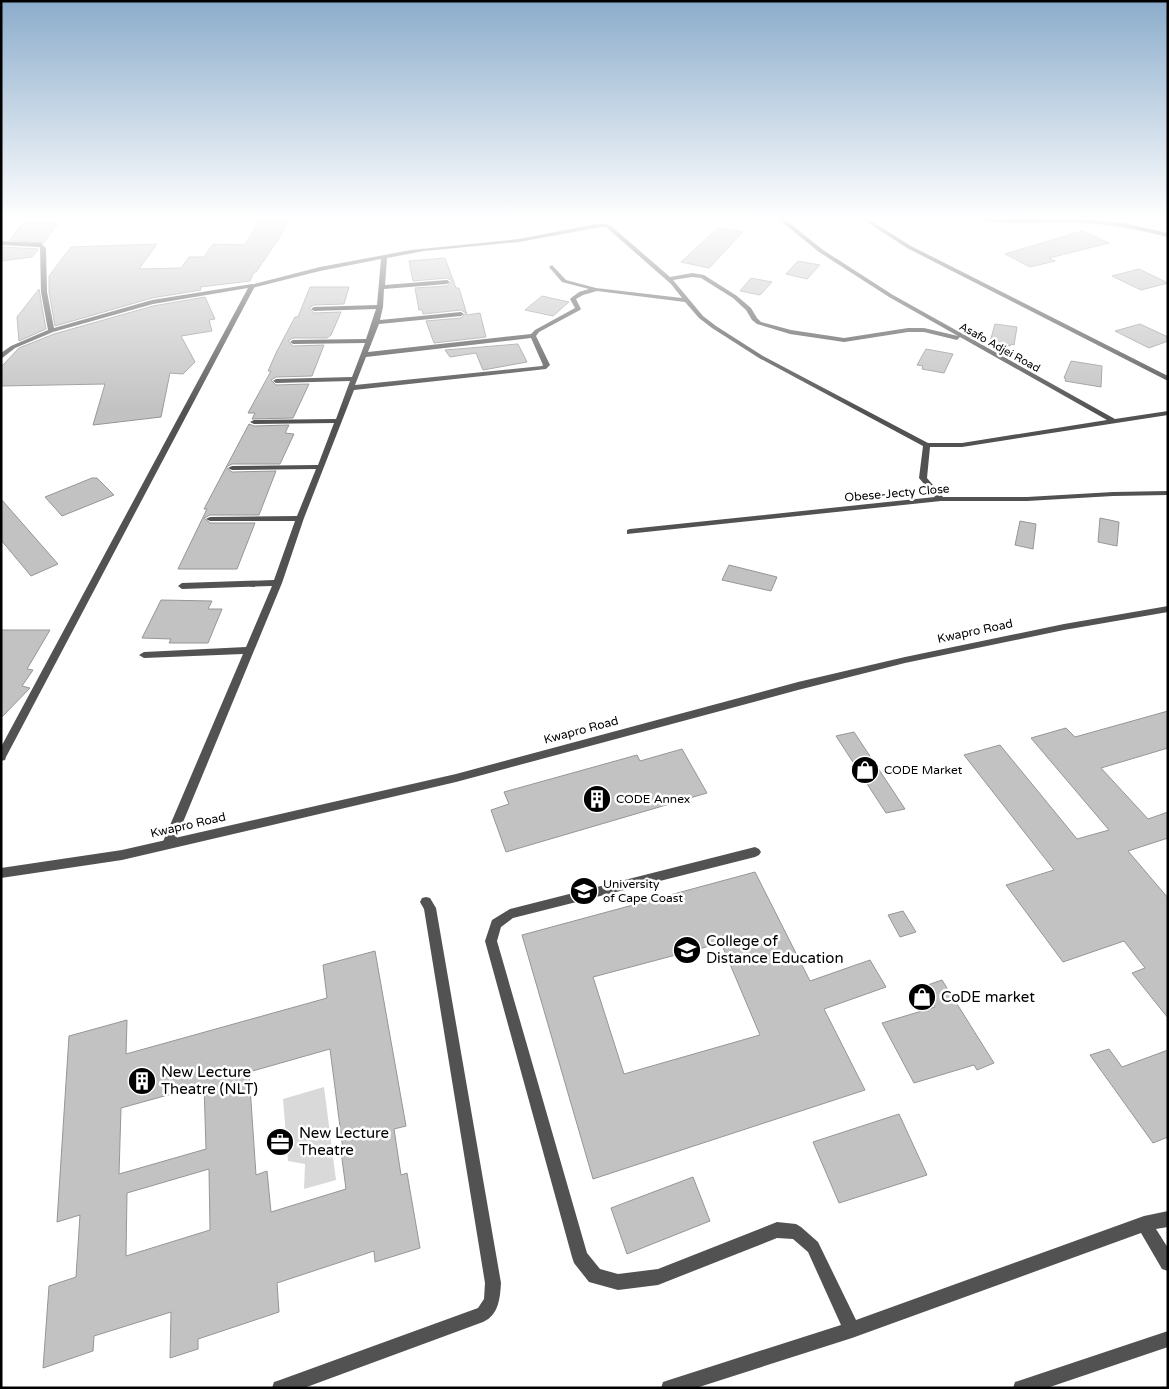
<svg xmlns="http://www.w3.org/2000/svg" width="1169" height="1389" font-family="'Varela Round',sans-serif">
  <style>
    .green { fill: #d9d9d9 }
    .building { fill: #c2c2c2; stroke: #969696; fill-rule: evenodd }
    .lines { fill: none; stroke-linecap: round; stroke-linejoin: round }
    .service { fill: #525252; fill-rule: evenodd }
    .minor { fill: #525252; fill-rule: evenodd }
    .labels { text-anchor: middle; stroke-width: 5; stroke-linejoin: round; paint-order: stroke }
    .far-street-label { font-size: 11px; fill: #000; stroke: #fff }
    .street-label { font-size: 12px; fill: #000; stroke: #fff }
    .poi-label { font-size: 12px; fill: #000; stroke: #fff; text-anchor: start }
    .near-poi-label { font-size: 15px; fill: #000; stroke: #fff; text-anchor: start }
  </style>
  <rect width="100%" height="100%" fill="#fff"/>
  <path class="green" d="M324 1087 336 1180 304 1189 305 1164 288 1161 283 1099Z"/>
  <g class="building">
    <path d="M260 219H289L278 240 256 272H254L250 281 200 287 201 290 152 298 55 326 49 292V276L71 247 157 244 139 269 181 268 189 257H204L213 244 245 245Z"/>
    <path d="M60 222 43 243 10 240 23 223Z"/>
    <path d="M718 228 743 232 709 268 681 262Z"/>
    <path d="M1082 231 1109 243 1049 258 1055 261 1030 267 1005 254Z"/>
    <path d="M3 247 38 249V250L32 257 1 261V249Z"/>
    <path d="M445 258 456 288H459L467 315 480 313 486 337 434 343 426 321 461 318 466 313 461 310 423 314 422 310H419L415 288 447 286 452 281 447 278 413 281 409 261Z"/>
    <path d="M798 261 820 265 807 279 786 274Z"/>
    <path d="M1139 269 1168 283 1141 290 1112 276Z"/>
    <path d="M751 278 772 282 760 295 740 291Z"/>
    <path d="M310 287H349L344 304 314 305 309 308 314 313 341 312 331 335 327 338H293L288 341 293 346 324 345 312 376 276 377 271 380 276 385 309 384 293 418 252 419 255 413H248L271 371H268L277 351 295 317H298Z"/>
    <path d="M39 289 46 329 19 341 17 317Z"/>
    <path d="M542 296 569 302 553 316 525 310Z"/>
    <path d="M205 297 215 319 209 320 212 331 181 336 195 362 183 374 170 373 161 417 93 425 105 384 1 386V367L19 348 54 334 153 306Z"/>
    <path d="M995 324 1017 327 1014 345 1011 344 1010 346 990 342Z"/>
    <path d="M1140 324 1168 337V341L1149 348 1115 331Z"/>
    <path d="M518 344 527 362 483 370 476 353 450 357 445 350Z"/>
    <path d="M926 349 953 354 944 373 922 369 923 366 917 365Z"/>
    <path d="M1071 361 1102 366 1101 387 1065 381 1066 379 1064 378Z"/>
    <path d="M249 424 254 426 289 425 285 433 294 434 280 464H232L226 467 232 472 276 471 259 515H210L204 518 210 523H255L237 569H178L207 509H204Z"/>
    <path d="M92 478H97L114 495 62 516 45 497Z"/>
    <path d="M1 499 58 564 31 576 1 540Z"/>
    <path d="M1100 518 1119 522 1117 546 1098 542Z"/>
    <path d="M1020 521 1036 524 1033 549 1015 545Z"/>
    <path d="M729 565 777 577 771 591 722 580Z"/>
    <path d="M161 600 212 601 208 609H222L208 643H169L171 639 142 638Z"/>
    <path d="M1 630H50L27 669 33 670 22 686 30 688 1 718Z"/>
    <path d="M1168 711V748L1101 768 1148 819 1168 812V838L1128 851 1168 898V1018L1132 973 1145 968 1124 941 1063 962 1006 885 1054 870 964 755 1000 745 1077 839 1109 830 1031 738 1066 728 1075 737Z"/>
    <path d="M854 732 905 809 886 813 836 736Z"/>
    <path d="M682 749 707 793 506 852 491 810 509 804 504 792 637 755 640 761Z"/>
    <path d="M755 872 810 981 870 960 886 987 824 1009 865 1090 593 1179 522 935ZM721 943 760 1035 624 1074 593 977Z"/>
    <path d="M903 911 916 932 900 937 888 915Z"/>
    <path d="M375 951 406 1126 394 1129 401 1175 407 1173 420 1248 375 1262 374 1251 277 1283 279 1312 198 1339V1349L170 1358 171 1312 94 1336 93 1351 43 1368 49 1286 76 1277 80 1215 57 1222 69 1036 127 1020 126 1054 327 998 323 965ZM330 1049 343 1150 341 1151 346 1189 271 1212 267 1171 256 1175 249 1072ZM204 1085 206 1149 119 1174 121 1108ZM209 1169 210 1230 126 1256 127 1193Z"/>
    <path d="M942 980 994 1063 977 1070 974 1065 914 1083 882 1023 935 1007 922 987Z"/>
    <path d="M1109 1049 1122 1067 1168 1050V1137L1153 1143 1090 1055Z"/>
    <path d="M899 1114 927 1175 839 1203 813 1142Z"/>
    <path d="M693 1177 710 1221 627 1254 611 1208Z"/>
  </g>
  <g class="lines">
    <g class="service">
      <path d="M776 217H782L823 250 893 295 1115 419 1168 411V415L962 447H930L927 478 943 497H1027L1113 492 1168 491V495L1113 496 1027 501H941L627 534V530L630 529 935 497 919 478 923 446 759 358 712 328 699 318 685 302 597 291 583 295 576 299 581 309 580 310 539 332 536 336 550 365 546 369 354 390 304 518 282 583 174 844 172 847 168 849 164 847 162 844 243 654 144 658 139 655 144 652 246 647 272 586 182 589 178 586 182 583 274 580 295 521H210L206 519 210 517 297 516 316 469 232 470 228 468 232 466 318 465 334 423 254 424 250 422 254 420 336 419 350 381 276 383 273 381 276 379 352 377 365 343 293 344 290 342 293 340 366 339 376 309 314 311 311 309 314 307 377 305 381 259 320 271 252 288 249 286 250 285 320 267 411 250 519 239 601 223 610 225 670 277 692 273 704 275 737 296 751 308 757 318 761 322 791 330 844 338 908 328H924L958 336 889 297 819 252ZM601 227H606L671 284 682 298 596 288 566 280 552 265 549 267 562 282 589 289 579 292 571 298 570 299 575 308 535 330 531 334 368 352 379 324 461 316 464 314 461 312 380 320 383 307 384 289 447 284 450 282 447 280 385 285 387 258 424 251 519 242ZM692 277 701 278 733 298 746 310 752 320 757 324 790 334 844 342 908 332H924L957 340 960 337 1107 420 962 443H928L763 356 716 326 703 316 673 280ZM531 338 543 365 542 366 355 385 366 357Z"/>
      <path d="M970 217 1081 219 1124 223 1168 233V237C1139 230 1111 224 1081 223 1056 221 989 227 970 217Z"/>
      <path d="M755 847 759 849 761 852 759 855 755 857 513 918 501 927 497 941 587 1253 600 1269 618 1274 658 1269 777 1222 796 1224 801 1227 818 1242 856 1320 1144 1216 1168 1211V1227L1156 1229 1168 1248V1271L1162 1269 1141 1233 852 1338 696 1388H661L663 1382 669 1380 841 1325 808 1252 793 1239 777 1238 658 1285 618 1290 589 1282 574 1263 572 1257 485 941 492 920 510 909Z"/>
      <path d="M426 897 430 898 436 908 501 1283C500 1298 499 1315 483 1322L304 1388H272L274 1382 280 1380 478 1308 484 1299 485 1283 424 909 420 902 422 898Z"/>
      <path d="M1168 1331V1347L1047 1388H1013L1015 1382Z"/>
    </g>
    <g class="minor">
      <path d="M859 217H865L911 246 1168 376V381L907 248Z"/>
      <path d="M1 241 41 243 46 248 47 292 54 328 152 300 252 284 255 286 6 757 5 760 1 761V747L248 288 153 304 53 332 15 348 1 359V353L11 346 48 330 41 292 40 248 39 247 1 245Z"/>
      <path d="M1168 606V612L1064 630 905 663 798 690 456 782 122 860 1 878V868L122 850 456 774 798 682 905 657 1064 624Z"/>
    </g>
  </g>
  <linearGradient id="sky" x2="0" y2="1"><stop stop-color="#8baccb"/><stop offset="0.53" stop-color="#fff"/><stop offset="1" stop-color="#fff" stop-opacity="0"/></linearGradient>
  <rect width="1169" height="411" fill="url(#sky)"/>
  <defs>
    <symbol id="shop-disc" viewBox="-11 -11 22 22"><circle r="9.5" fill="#000" stroke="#fff"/><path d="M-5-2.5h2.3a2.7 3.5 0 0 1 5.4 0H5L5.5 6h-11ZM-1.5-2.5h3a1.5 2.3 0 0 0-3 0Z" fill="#fff"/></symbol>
    <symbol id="building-disc" viewBox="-11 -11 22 22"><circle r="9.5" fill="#000" stroke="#fff"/><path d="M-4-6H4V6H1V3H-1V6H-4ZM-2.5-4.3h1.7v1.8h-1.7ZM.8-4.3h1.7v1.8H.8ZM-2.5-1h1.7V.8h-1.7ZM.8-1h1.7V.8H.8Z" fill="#fff"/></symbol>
    <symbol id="university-disc" viewBox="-11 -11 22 22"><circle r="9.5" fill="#000" stroke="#fff"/><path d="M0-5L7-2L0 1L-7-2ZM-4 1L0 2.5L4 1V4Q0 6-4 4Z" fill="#fff"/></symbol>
    <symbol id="school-disc" viewBox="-11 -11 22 22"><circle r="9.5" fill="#000" stroke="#fff"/><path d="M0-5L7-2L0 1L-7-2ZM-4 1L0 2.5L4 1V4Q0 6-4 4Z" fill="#fff"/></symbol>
    <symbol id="office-disc" viewBox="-11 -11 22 22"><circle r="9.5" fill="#000" stroke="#fff"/><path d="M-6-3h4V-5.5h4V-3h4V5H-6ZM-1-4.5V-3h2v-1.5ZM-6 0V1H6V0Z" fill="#fff"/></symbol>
  </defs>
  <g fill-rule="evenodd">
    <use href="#shop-disc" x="849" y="754" width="32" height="32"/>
    <use href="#building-disc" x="581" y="783" width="32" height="32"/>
    <use href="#university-disc" x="568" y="875" width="32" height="32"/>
    <use href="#school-disc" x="671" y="934" width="32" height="32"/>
    <use href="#shop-disc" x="906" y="981" width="32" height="32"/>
    <use href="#building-disc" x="126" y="1065" width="32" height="32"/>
    <use href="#office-disc" x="264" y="1126" width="32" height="32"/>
  </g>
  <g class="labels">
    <g class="far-street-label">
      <text transform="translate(1000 347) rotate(29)" y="4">Asafo Adjei Road</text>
    </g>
    <g class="street-label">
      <text transform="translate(897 493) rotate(-5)" y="4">Obese-Jecty Close</text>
      <text transform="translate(975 631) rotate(-12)" y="4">Kwapro Road</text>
      <text transform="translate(581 730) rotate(-15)" y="4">Kwapro Road</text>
      <text transform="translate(188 825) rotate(-13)" y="4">Kwapro Road</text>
    </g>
    <g class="poi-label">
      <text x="884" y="774">CODE Market</text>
      <text x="616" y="803">CODE Annex</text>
      <text x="603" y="888">University<tspan x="603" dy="14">of Cape Coast</tspan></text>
    </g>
    <g class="near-poi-label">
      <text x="706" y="946">College of<tspan x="706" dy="17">Distance Education</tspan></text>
      <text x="941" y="1002">CoDE market</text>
      <text x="161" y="1077">New Lecture<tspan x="161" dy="17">Theatre (NLT)</tspan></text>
      <text x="299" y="1138">New Lecture<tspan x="299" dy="17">Theatre</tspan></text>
    </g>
  </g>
  <rect width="1169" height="1389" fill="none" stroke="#000000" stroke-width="5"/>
</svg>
